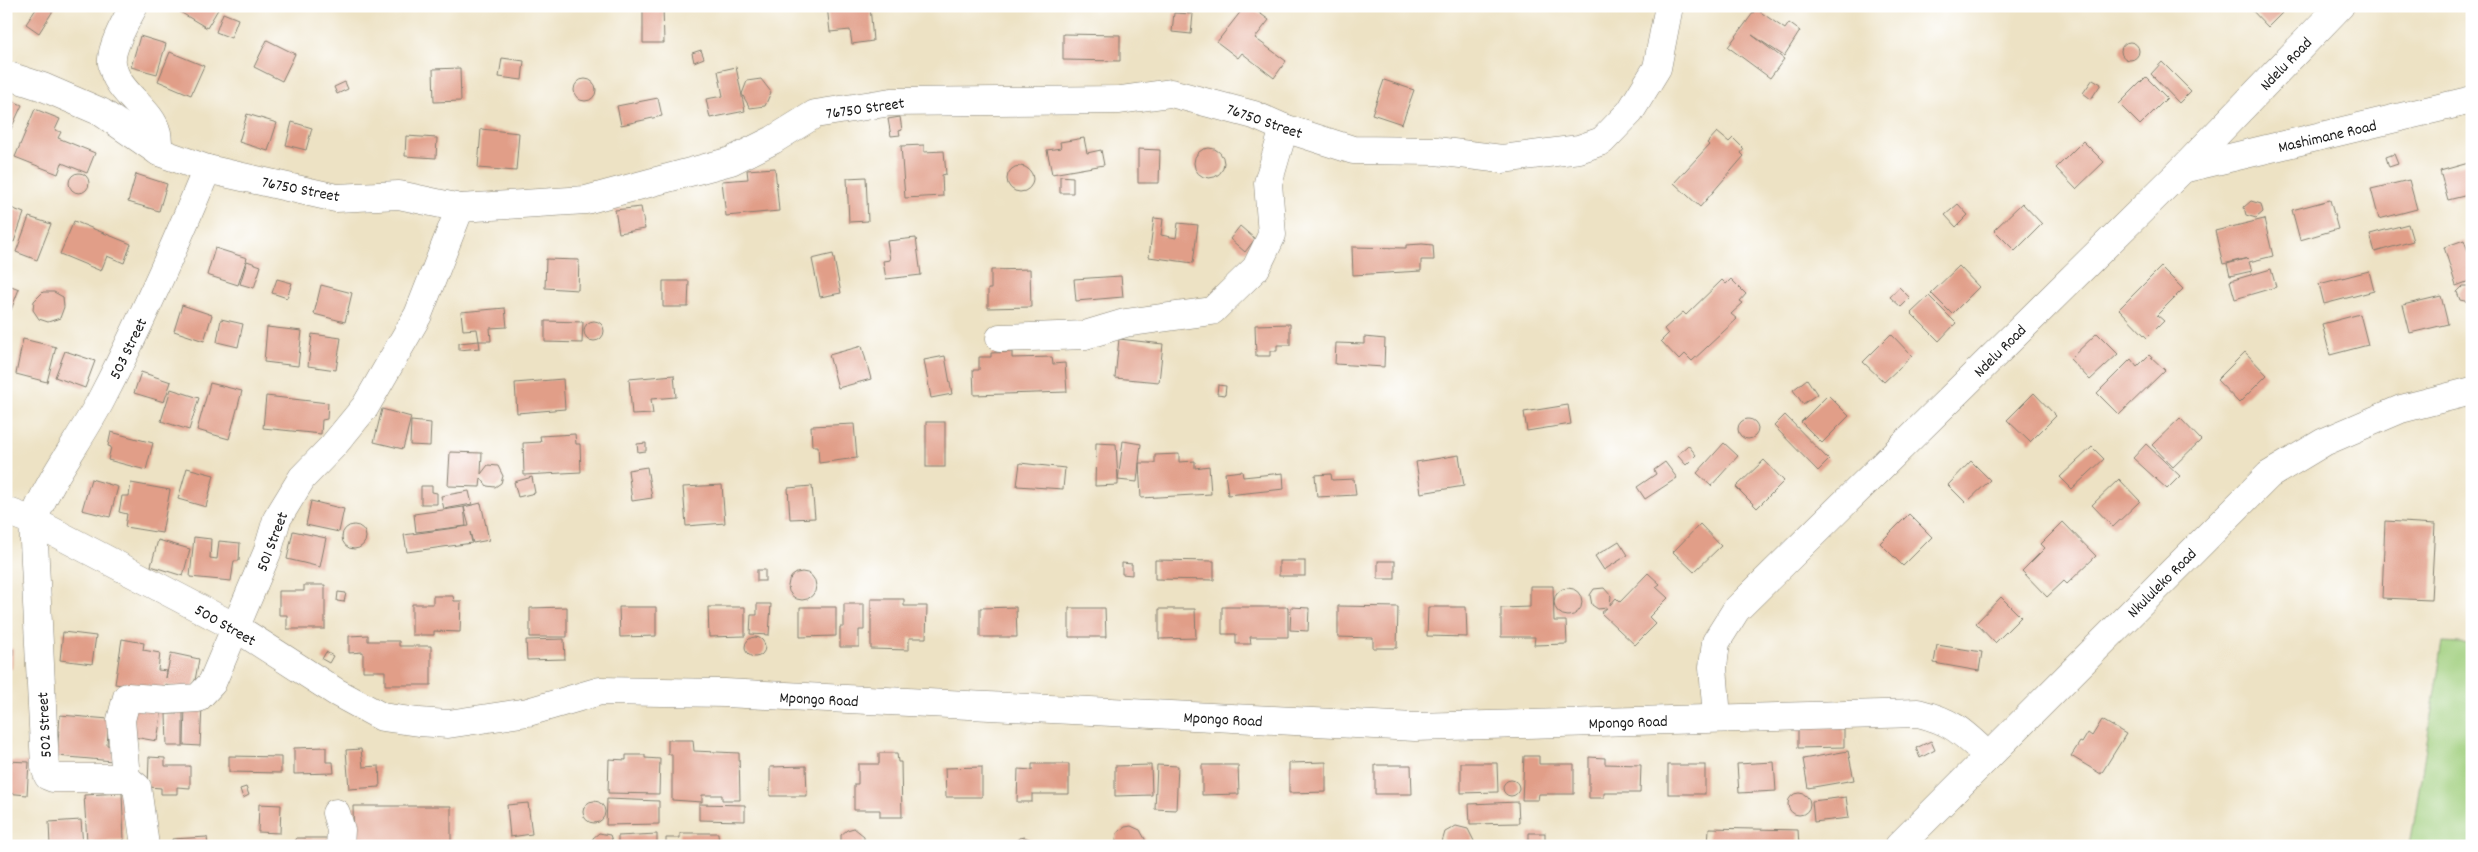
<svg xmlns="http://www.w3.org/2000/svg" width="2478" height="852" font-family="Dekko,sans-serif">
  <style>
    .green { fill: #9fce7c; stroke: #5e754c }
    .building { fill: #e19e88 }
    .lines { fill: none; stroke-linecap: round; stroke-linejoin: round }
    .minor-casing { stroke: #847f70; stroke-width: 29 }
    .minor { stroke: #fff; stroke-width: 28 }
    .labels { text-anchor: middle; stroke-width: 4.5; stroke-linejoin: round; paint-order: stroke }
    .street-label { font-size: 16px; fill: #1c1c1c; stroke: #fff }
  </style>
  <rect width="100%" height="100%" fill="#fff"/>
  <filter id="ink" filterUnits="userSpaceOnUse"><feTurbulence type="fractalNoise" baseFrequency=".02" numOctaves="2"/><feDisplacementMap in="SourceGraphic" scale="10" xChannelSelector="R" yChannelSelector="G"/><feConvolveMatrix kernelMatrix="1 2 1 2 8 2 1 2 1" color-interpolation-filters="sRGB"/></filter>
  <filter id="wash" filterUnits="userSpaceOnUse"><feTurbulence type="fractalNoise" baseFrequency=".0096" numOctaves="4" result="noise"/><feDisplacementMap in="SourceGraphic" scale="20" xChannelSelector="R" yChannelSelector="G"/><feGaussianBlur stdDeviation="1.12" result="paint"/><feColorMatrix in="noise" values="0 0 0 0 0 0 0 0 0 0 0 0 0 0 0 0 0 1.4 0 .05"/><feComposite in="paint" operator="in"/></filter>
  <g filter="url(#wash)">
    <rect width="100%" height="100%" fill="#ede2c4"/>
    <path class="green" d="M2443 642 2472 644V846H2410Z"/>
    <g id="blocks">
      <g class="building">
        <path d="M38 6H56L39 33 26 24Z"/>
        <path d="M183 6H220L207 28 180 12Z"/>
        <path d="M643 6H663L664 43H643Z"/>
        <path d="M827 6H870L873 41 852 44 850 30 830 32Z"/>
        <path d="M1245 6H1250L1269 20 1255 38 1286 61 1274 78 1242 53 1238 58 1217 42Z"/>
        <path d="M2248 6H2280L2278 9 2282 13 2268 27Z"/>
        <path d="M1756 9 1785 29 1789 23 1800 31 1784 56 1752 35 1784 59 1770 78 1728 47Z"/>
        <path d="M223 13 238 19 231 38 216 32Z"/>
        <path d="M1174 13 1193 14 1191 34 1172 32Z"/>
        <path d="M1063 34 1120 35V61L1063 60Z"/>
        <path d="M140 36 166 44 157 74 131 67Z"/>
        <path d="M267 40 295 54 282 81 254 67Z"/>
        <circle cx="2130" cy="51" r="9"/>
        <path d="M701 50 704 58 694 62 692 53Z"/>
        <path d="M170 52 204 66 191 95 158 81Z"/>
        <path d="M502 58 524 61 522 80 499 77Z"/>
        <path d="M2162 62 2191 91 2179 103 2151 74Z"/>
        <path d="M736 67 745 111 710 118 706 99 723 96 718 71Z"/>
        <path d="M460 68 461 101 434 102 433 69Z"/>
        <path d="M2146 77 2167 98 2140 125 2119 104Z"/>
        <circle cx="585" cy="90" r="11"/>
        <path d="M761 79 771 92 765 106 750 108 742 94 747 81Z"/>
        <path d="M2093 79 2101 84 2091 99 2083 93Z"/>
        <path d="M1384 80 1414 90 1402 124 1372 114Z"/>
        <path d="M345 82 348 89 337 94 334 87Z"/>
        <path d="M6 98 22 105 10 131 6 129Z"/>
        <path d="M658 98 662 116 621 125 617 106Z"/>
        <path d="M35 109 60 119 55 130 61 132 58 138 95 153 87 173 62 163 58 174 15 157Z"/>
        <path d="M247 114 277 123 268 151 239 142Z"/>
        <path d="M900 117 902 130 899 131 900 135 891 136 888 119Z"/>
        <path d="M292 122 312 128 306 150 286 145Z"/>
        <path d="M481 129 519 133 516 171 478 168Z"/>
        <path d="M1717 132 1729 142 1733 138 1744 149 1741 153 1744 156 1700 207 1674 183 1709 145 1707 143Z"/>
        <path d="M406 136 437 138 436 158 405 156Z"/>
        <path d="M1084 138 1087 153 1101 150 1104 165 1052 174 1047 150 1061 148 1060 142Z"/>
        <path d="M2083 141 2104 162 2076 189 2056 168Z"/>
        <path d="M924 145V152L944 151 946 174 942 175 943 196 905 198 901 146Z"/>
        <circle cx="1209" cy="163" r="15"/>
        <path d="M1138 149 1160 150 1159 183H1138Z"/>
        <path d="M2394 154 2398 164 2389 167 2386 157Z"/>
        <path d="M2472 162V194L2448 200 2440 171Z"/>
        <circle cx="1020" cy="179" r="13"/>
        <path d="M775 168 779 211 726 216 722 181 748 179 747 170Z"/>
        <circle cx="79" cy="183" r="10"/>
        <path d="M136 174 167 184 159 211 128 202Z"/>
        <path d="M1060 176 1073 177V193H1060Z"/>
        <path d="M866 177 868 221 849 222 847 178Z"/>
        <path d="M2409 180 2417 209 2379 219 2371 189Z"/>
        <path d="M2330 200 2338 229 2300 240 2292 210Z"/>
        <path d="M2251 201 2261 204 2263 212 2256 218 2246 215 2244 207Z"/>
        <path d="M2022 203 2042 224 2015 251 1994 230Z"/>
        <path d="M1958 204 1968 215 1956 227 1945 215Z"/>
        <path d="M6 206 24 213 14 242 6 239Z"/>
        <path d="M641 207 645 229 619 233 615 210Z"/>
        <path d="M29 217 51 224 37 260 16 252Z"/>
        <path d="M1154 218 1163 219 1161 235 1176 238 1178 223 1198 225 1193 263 1149 257Z"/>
        <path d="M2264 219 2273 256 2249 262 2252 271 2230 276 2227 264 2248 258 2223 264 2215 231Z"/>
        <path d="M74 221 131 244 124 263 107 256 101 271 60 254Z"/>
        <path d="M2408 224 2413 241 2375 252 2370 234Z"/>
        <path d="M1240 226 1255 239 1245 252 1230 239Z"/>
        <path d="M916 238 921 275 886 279 883 261 890 260 887 241Z"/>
        <path d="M2464 240 2468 251 2472 249V280L2456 286 2444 247Z"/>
        <path d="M1422 244 1433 245 1434 260H1421V271L1353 275 1352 247 1406 248V245Z"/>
        <path d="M215 248 247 258 238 285 207 275Z"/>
        <path d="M833 254 841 293 820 297 812 259Z"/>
        <path d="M546 259 579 260 578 290 545 288Z"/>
        <path d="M247 261 261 266 254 288 240 284Z"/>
        <path d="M1959 266 1979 287 1952 314 1931 293Z"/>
        <path d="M2161 267 2183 289 2157 315 2164 321 2147 338 2119 309Z"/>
        <path d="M1030 269 1031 307 988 308V289H991V270Z"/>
        <path d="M2271 269 2276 287 2235 299 2230 281Z"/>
        <path d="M2369 271 2374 291 2324 304 2319 284Z"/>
        <path d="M1121 276 1123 297 1076 301 1074 279Z"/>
        <path d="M277 279 292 283 287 298 272 293Z"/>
        <path d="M1731 279 1746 294 1740 301 1743 303 1731 314 1737 319 1692 361 1685 354 1679 360 1661 341 1668 334 1664 329 1683 312 1686 315 1722 280 1726 284Z"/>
        <path d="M663 281H689L688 307H663Z"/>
        <path d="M6 284 19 289 6 323Z"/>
        <path d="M321 285 352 293 345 322 314 314Z"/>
        <path d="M2463 286H2472V300L2469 302 2460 300 2457 292Z"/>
        <path d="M1899 287 1910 298 1901 307 1890 297Z"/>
        <path d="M43 292H54L63 297 64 307 60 318 48 322 39 319 33 310 34 301Z"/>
        <path d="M1929 296 1956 323 1939 341 1911 313Z"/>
        <path d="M2441 296 2448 324 2410 333 2403 305Z"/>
        <path d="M182 305 212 315 204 341 174 331Z"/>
        <path d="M505 308 507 327 490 328 491 341H479L480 348 459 350V343L479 341 477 329 463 330 461 312Z"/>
        <path d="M2360 314 2368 345 2330 355 2322 324Z"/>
        <path d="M221 319 243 324 238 347 217 342Z"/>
        <circle cx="594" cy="331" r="10"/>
        <path d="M545 321 583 322 582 343 545 342Z"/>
        <path d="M1290 324V345H1277V351H1270V356H1256L1255 325Z"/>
        <path d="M267 327 302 331 298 366 264 362Z"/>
        <path d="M2097 333 2118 354 2090 380 2070 359Z"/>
        <path d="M312 334 341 338 336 370 308 366Z"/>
        <path d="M1891 334 1912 356 1884 382 1863 362Z"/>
        <path d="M1364 337 1385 339 1384 367 1335 364 1336 343 1364 344Z"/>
        <path d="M23 339 56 347 47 382 16 374Z"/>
        <path d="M1119 339 1163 344 1159 382 1115 378Z"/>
        <path d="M862 346 871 379 838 388 829 355Z"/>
        <path d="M65 351 95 361 85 388 55 377Z"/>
        <path d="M1012 352V358L1052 357 1053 364 1065 363 1067 392 974 395 973 370H979V357H991V353Z"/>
        <path d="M2245 352 2267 375 2239 403 2217 380Z"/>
        <path d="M2149 355 2165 370 2119 415 2097 393 2131 359 2137 367Z"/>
        <path d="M945 356 952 394 931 398 924 360Z"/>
        <path d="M141 372 171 382 164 402 134 393Z"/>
        <path d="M674 375 676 397 651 399 653 414 632 415 629 379Z"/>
        <path d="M563 379 565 409 517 413 515 383Z"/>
        <path d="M1807 379 1817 394 1803 404 1793 390Z"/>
        <path d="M210 383 242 391 229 439 197 430Z"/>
        <path d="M1218 385 1226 386 1225 395 1217 394Z"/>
        <path d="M171 389 199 398 189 430 161 421Z"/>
        <path d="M2034 393 2056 416 2030 442 2007 420Z"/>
        <path d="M1828 395 1849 416 1822 443 1801 422Z"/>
        <path d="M266 396 328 403 327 419 322 420 321 434 263 428Z"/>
        <path d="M1568 405 1571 424 1527 431 1524 412Z"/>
        <path d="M382 409 411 417 403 449 374 442Z"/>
        <path d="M1785 415 1829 460 1818 471 1774 426Z"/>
        <path d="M2180 418 2201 440 2173 467 2152 445Z"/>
        <circle cx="1748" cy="429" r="10"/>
        <path d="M411 421 431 423 430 446 410 445Z"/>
        <rect x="926" y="422" width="19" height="45"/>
        <path d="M854 424 857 458 819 463 818 446H812L811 426Z"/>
        <path d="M111 432 153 443 146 470 108 460 111 447 108 446Z"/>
        <path d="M575 434 576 444H580L581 472 524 475 523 443 541 442 540 436Z"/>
        <path d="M1123 441 1141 444 1137 482 1118 480V485L1095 486 1096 443 1116 444 1118 480Z"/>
        <path d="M646 443V451L638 452 637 444Z"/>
        <path d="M1724 443 1738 456 1711 486 1697 473Z"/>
        <path d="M2146 444 2180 476 2167 489 2133 458Z"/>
        <path d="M1688 445 1696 455 1686 465 1677 455Z"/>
        <path d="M2092 447 2104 459 2072 489 2060 477Z"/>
        <path d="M450 452 482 453 481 474 488 465 498 466 503 476 501 483 495 487 487 486 481 478 480 487 448 486Z"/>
        <path d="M1179 454V462L1195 461V468L1209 466 1211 494 1141 498 1139 463H1155V455Z"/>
        <path d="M1459 455 1464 486 1421 493 1416 462Z"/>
        <path d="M1764 460 1784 481 1757 508 1736 487Z"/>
        <path d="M1971 461 1990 480 1966 503 1948 485Z"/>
        <path d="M1665 462 1677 478 1645 499 1637 487 1656 474 1654 470Z"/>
        <path d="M1020 463 1065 468 1063 489 1017 486Z"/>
        <path d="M647 467 652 498 632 501 628 470Z"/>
        <path d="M187 468 214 475 206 507 178 499Z"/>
        <path d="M1242 471 1243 477 1283 473 1284 489 1228 495 1225 473Z"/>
        <path d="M1331 474 1332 480 1354 479 1356 495 1317 497 1315 475Z"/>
        <path d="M532 477 535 493 518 497 514 482Z"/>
        <path d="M91 479 118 487 110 517 82 510Z"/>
        <path d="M2119 479 2140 501 2113 527 2092 505Z"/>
        <path d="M131 483 170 490 162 533 125 527 127 514 119 512 122 496H129Z"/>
        <path d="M722 485 725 523 686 526 683 487Z"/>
        <path d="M421 486H432V492L437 493V504H421Z"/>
        <path d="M812 486 815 518 790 519 788 488Z"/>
        <path d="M469 491 472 504 444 509 441 496Z"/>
        <path d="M311 501 344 509 339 532 306 525Z"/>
        <path d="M481 503 489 540 473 543 470 532 472 543 407 552 404 535 469 526 464 507Z"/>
        <path d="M464 507 466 526 416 532 414 514Z"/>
        <path d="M1909 514 1932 537 1903 566 1880 543Z"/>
        <path d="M2385 521 2435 524 2431 600 2382 598Z"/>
        <path d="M2063 522 2096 556 2067 584 2064 581 2047 597 2022 571 2045 548 2041 544Z"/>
        <path d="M1700 524 1721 546 1694 572 1673 552Z"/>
        <circle cx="354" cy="537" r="12"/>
        <path d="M293 531 326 538 320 567 287 559Z"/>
        <path d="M194 537 211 539 210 558 217 559 219 541 240 543 239 561H234L231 581 190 577Z"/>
        <path d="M158 540 190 549 183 576 151 566Z"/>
        <path d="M1619 541 1628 555 1604 570 1595 556Z"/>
        <path d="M1155 560 1214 561V580L1155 579Z"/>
        <rect x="1279" y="561" width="26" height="15"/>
        <rect x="1378" y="561" width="17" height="18"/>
        <path d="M1122 563 1132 564V575L1122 574Z"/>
        <rect x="757" y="570" width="8" height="11"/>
        <circle cx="802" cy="586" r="14"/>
        <path d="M1648 573 1660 584 1656 587 1668 598 1649 617 1656 624 1635 645 1601 613 1607 608 1598 609 1592 605 1590 595 1594 589 1604 588 1611 596 1610 605 1616 598 1620 602Z"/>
        <path d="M304 585H325V629H287V615H279V591H304Z"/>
        <path d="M1530 586H1553L1554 621H1566L1567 644 1534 645 1535 637H1501V608L1530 607Z"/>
        <circle cx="1568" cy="602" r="14"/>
        <path d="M338 592 346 593 344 602 337 601Z"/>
        <path d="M433 596H453L454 601H461L460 632 434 631V635H412V604H433Z"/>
        <path d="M2001 597 2021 617 1995 643 1976 623Z"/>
        <path d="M871 599H904V606H927L926 638H909V650L871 649Z"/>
        <path d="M757 604H771L769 635 750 634 751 615H757Z"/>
        <path d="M844 604H864V630H859V647H840V627H844Z"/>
        <path d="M1338 606 1398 607 1397 648H1373V638L1338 637Z"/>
        <path d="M567 607V637H530V608Z"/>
        <path d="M619 607H656V636L620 637Z"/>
        <path d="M708 607H745V636L709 637Z"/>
        <path d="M800 607H836V636L800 637Z"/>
        <path d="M1016 607 1017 637H980V608Z"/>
        <path d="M1222 607H1288V637H1250L1251 644H1236V634H1222Z"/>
        <path d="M1291 607 1309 608 1308 631 1290 630Z"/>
        <path d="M1428 607H1466L1467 637 1427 636Z"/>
        <path d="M1069 608H1105L1106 637H1069Z"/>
        <path d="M1159 609H1195L1196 638 1159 639Z"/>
        <path d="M63 632 96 636 92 664 60 660Z"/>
        <path d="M368 635V641H399V646H431V685H385V671H363V652L349 653V636Z"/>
        <circle cx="755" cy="647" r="10"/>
        <path d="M122 639 144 643 143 650 160 653 158 670 167 671 166 678 171 653 199 659 193 691 165 685 164 691 115 684Z"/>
        <path d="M564 639 565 659 527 660 526 640Z"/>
        <path d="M1937 645 1982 652 1979 671 1934 663Z"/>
        <path d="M6 648 13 649 12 669 6 668Z"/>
        <path d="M326 652 333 656 329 663 322 659Z"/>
        <path d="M132 705 162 709 157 741 128 736Z"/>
        <path d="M185 706 202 707 200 746 184 745Z"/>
        <path d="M177 709H183V746H167L166 714H177Z"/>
        <path d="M60 715 109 719 107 745 114 746 113 761 57 756Z"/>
        <path d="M2102 720 2126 734 2101 774 2071 756 2080 742 2082 743 2088 733 2092 736Z"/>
        <path d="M1844 727V747L1798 748V728Z"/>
        <path d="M668 740H693L694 751 739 753 740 800H722V795H702V802L672 800V754H668Z"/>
        <path d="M1931 741 1935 750 1920 758 1916 748Z"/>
        <path d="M326 747V762H333L334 773 294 774V748Z"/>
        <path d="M361 749 363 767 379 766 380 787 349 789 346 750Z"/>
        <path d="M1848 751 1854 780 1808 788 1803 759Z"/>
        <path d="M879 753H897L898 762H901L902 817H880V810H854V784H858V764H879Z"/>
        <path d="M626 755H645V758L660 759 659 794 608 793 609 759 626 760Z"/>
        <path d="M229 756 281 757V773L229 772Z"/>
        <path d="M1524 756H1539V764H1574V794H1539L1538 800H1522Z"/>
        <path d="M149 757 165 758V766H190V788L177 787V794H161V788L148 787Z"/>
        <path d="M1589 757 1605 758V764L1641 765 1640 793H1604V798H1589Z"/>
        <path d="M6 761 29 762 27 795 6 793Z"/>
        <path d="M1326 762V792L1289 793V763Z"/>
        <path d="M1774 762 1776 791 1739 793 1737 764Z"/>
        <path d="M1461 763H1497L1498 792 1461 793Z"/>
        <path d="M1032 764H1069V794H1032V802H1017L1018 769 1032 770Z"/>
        <path d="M1151 765 1152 795 1115 796V766Z"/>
        <path d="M1157 765 1178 766 1176 810 1155 809Z"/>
        <path d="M1202 765H1238L1239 794 1202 795Z"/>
        <path d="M1375 765H1411L1412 794H1375Z"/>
        <rect x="1668" y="765" width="37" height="29"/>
        <path d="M806 766 807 796H770V767Z"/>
        <path d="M982 767V797H946L945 768Z"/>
        <circle cx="1511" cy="788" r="8"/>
        <path d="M246 787 249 795 243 798 240 789Z"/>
        <circle cx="1799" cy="804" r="11"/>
        <path d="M122 793 124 841 87 842 84 795Z"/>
        <path d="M1846 797 1849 818 1814 822 1812 801Z"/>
        <path d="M607 799 659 801V824L606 825Z"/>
        <circle cx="594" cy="812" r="11"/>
        <path d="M1518 802 1519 823 1470 824 1469 804Z"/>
        <path d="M528 803 532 834 510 837 507 805Z"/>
        <path d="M259 804 281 805 280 833 258 832Z"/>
        <path d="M699 804 745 805V821L699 820Z"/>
        <path d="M353 806H451V846H354Z"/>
        <path d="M81 820 83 846H50L49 822Z"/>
        <path d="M1131 826 1140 830 1145 839V846H1115L1117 833 1125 827Z"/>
        <path d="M1456 826 1468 829 1474 841 1471 846H1443L1442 842 1445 832Z"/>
        <path d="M854 828 864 836V846H841V835L847 830Z"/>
        <path d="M1709 828 1798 830 1799 846H1708Z"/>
        <path d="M599 833 610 835 614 846H592L593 838Z"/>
        <path d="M680 833H718L719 846H666V838H680Z"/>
        <rect x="1529" y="833" width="16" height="13"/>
        <path d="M657 834V846H618V836Z"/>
        <path d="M207 837 208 846H173L172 839Z"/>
        <path d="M1024 837 1032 840 1037 846H1010L1019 838Z"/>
        <path d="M296 838H331V846H281V844H296Z"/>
      </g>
    </g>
  </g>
  <g filter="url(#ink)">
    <use href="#blocks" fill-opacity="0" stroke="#847f70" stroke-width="1"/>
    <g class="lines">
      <defs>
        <g id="minor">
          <path d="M134 6C127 19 110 48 112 63 115 92 151 108 157 133 158 139 158 146 159 152"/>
          <path d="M6 75 43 87 101 112 159 152 207 169 336 198 399 195 460 208 586 200 731 161 773 140 815 114 891 102 1120 100 1171 93 1254 115 1284 128 1353 150 1436 151 1502 159 1579 149 1602 141 1630 112 1657 68 1669 6"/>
          <path d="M2183 169 2472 100"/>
          <path d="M1000 338 1085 335 1125 323 1212 311 1256 268 1272 235 1268 183 1284 128"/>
          <path d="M6 511 33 521 235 627 336 692 382 717 419 722 448 724 528 712 600 691 725 693 1415 727 1918 713C1954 722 1962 732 1988 756"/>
          <path d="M1717 718 1713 667 1716 642 1736 610 2183 169 2340 6"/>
          <path d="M126 778 121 720 127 697 167 700 198 698 212 683 267 553 277 519 302 478 333 446 365 407 418 315 460 208"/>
          <path d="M336 813 341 830 340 846"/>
          <path d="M145 846 137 787 126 778H53L48 776 45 767 33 521C50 477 81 439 102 398 141 323 175 246 207 169"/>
          <path d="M1899 846 2269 475 2324 442 2401 409 2472 391"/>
        </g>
      </defs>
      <use href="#minor" class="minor-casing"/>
      <use href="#minor" class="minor"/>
    </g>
  </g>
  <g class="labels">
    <g class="street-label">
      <text transform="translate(2285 63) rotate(-46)" y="6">Ndelu Road</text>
      <text transform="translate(865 107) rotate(-8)" y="6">76750 Street</text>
      <text transform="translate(1265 120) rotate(19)" y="6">76750 Street</text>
      <text transform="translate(2327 135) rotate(-13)" y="6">Mashimane Road</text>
      <text transform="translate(301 188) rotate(11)" y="6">76750 Street</text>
      <text transform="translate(127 348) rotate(-64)" y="6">503 Street</text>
      <text transform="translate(1999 350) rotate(-45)" y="6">Ndelu Road</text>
      <text transform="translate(271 541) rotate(-69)" y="6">501 Street</text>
      <text transform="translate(2161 582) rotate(-45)" y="6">Nkululeko Road</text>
      <text transform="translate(226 624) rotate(30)" y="6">500 Street</text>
      <text transform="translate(819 698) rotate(3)" y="6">Mpongo Road</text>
      <text transform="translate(1223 718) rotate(3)" y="6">Mpongo Road</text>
      <text transform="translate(1628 721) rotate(-2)" y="6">Mpongo Road</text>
      <text transform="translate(43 725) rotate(-93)" y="6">502 Street</text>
    </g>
  </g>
  <rect width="2478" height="852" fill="none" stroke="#fff" stroke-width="25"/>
</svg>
